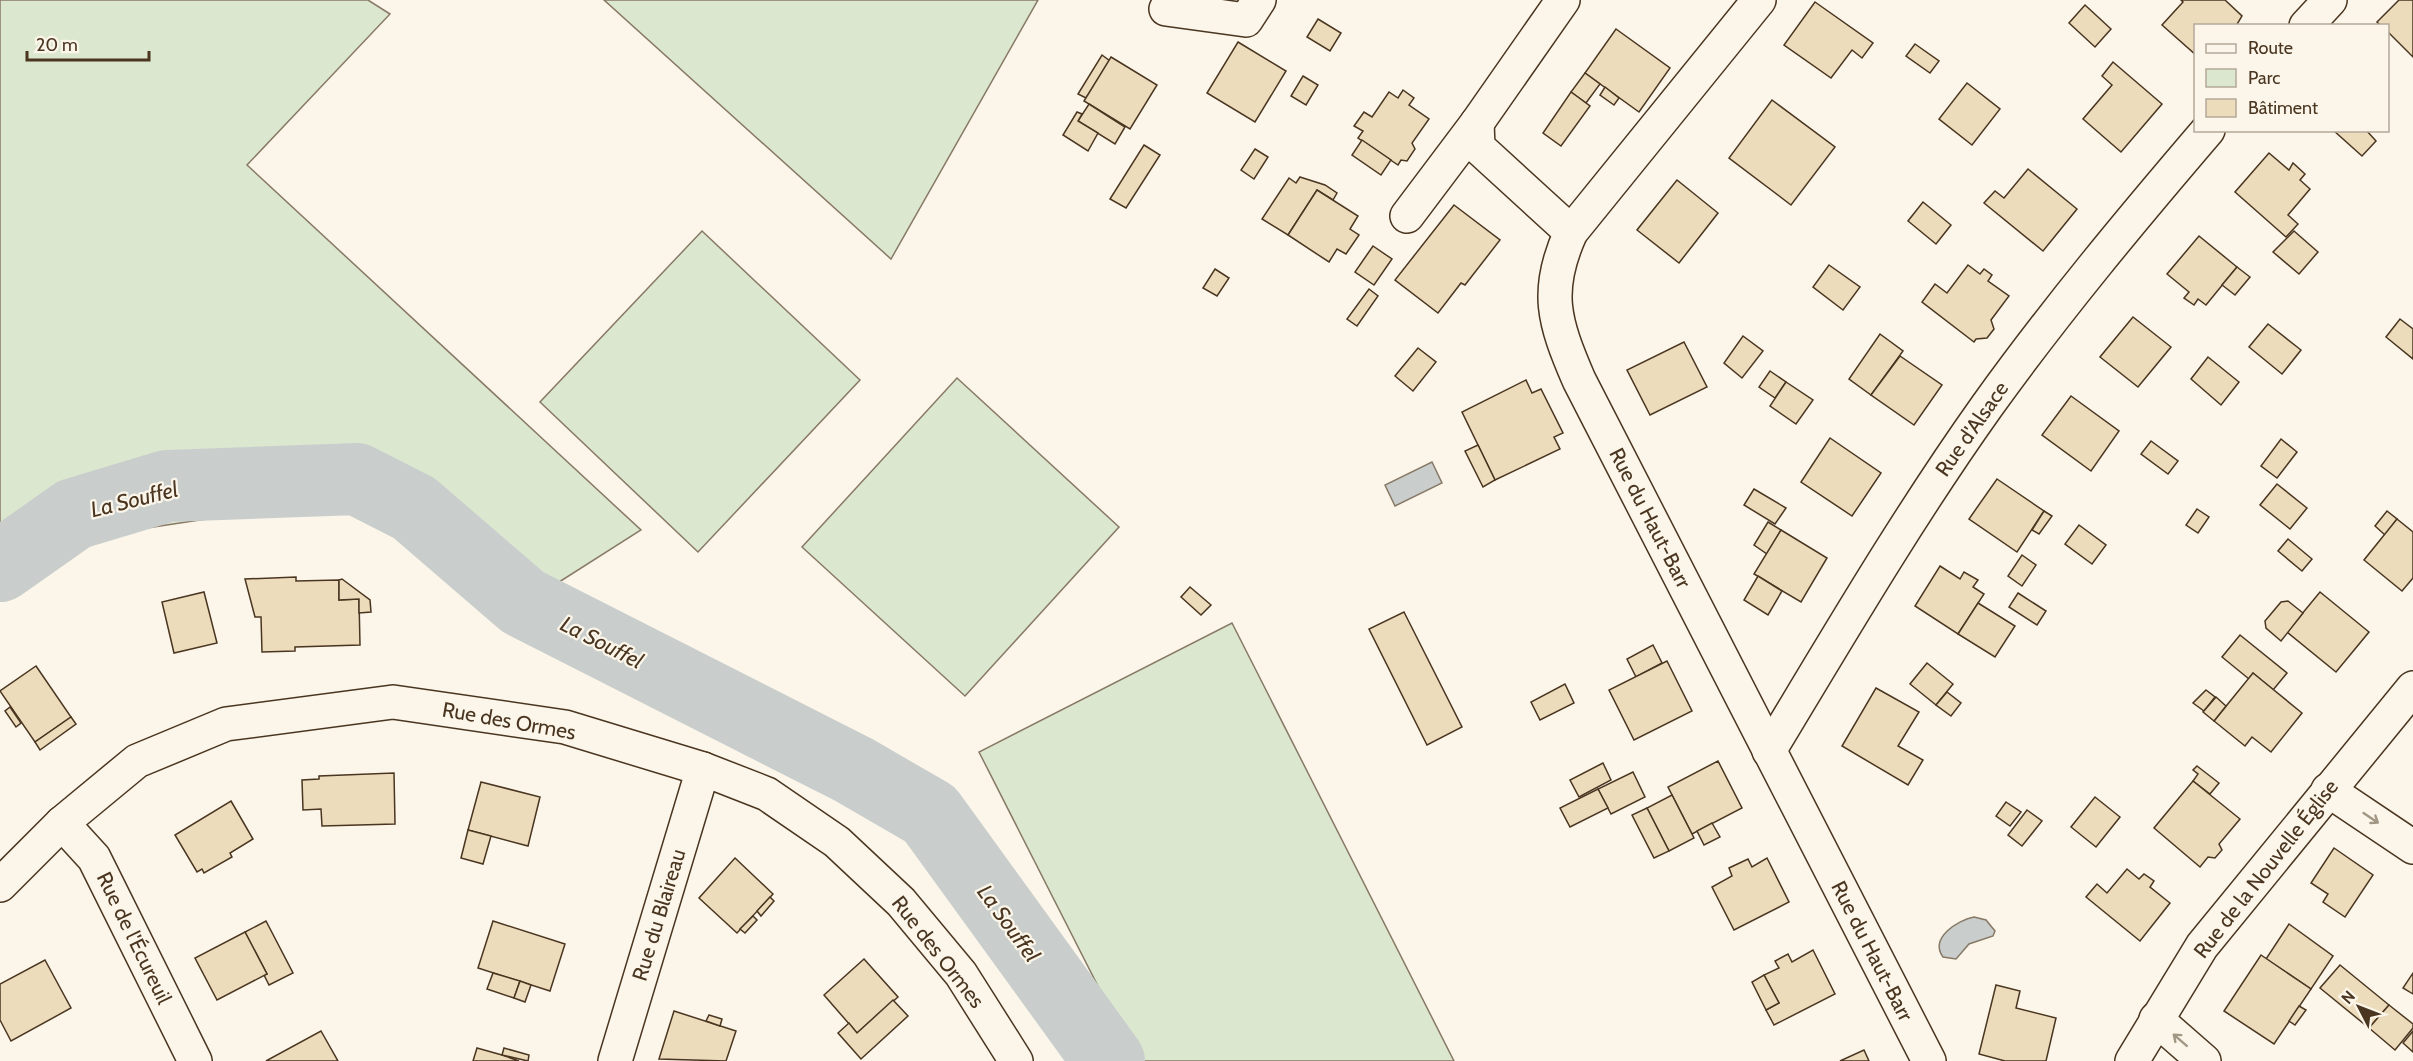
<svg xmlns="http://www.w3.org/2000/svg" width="2413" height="1061" font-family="Cabin,sans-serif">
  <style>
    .green { fill: #dce7d0; stroke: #887966; stroke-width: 1.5 }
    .water { fill: #c9cecd; stroke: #887966; stroke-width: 1.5 }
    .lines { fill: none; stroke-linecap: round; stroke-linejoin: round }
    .river { stroke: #c9cecd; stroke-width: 72 }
    .building { fill: #ecdcbc; stroke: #4a3520; stroke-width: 1.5 }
    .street-casing { stroke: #4a3520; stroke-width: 36 }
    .street { stroke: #fbf6e9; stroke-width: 33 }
    .oneway { stroke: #a29684 }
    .labels { text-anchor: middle; stroke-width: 4.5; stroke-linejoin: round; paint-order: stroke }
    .street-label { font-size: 21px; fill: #4a3520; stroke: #fbf6e9 }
    .water-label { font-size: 22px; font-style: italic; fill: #4a3520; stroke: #fbf6e9 }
  </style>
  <rect width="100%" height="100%" fill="#fbf6e9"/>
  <g class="green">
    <path d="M0 0H368L390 14 247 165 641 530 545 591 418 487 94 536 0 598Z"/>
    <path d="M604 0H1038L891 259Z"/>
    <path d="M702 231 860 380 698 552 540 402Z"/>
    <path d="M957 378 1119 527 965 696 802 547Z"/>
    <path d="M1232 623 1454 1061H1136L979 752Z"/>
  </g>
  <g class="water">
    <path d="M1432 462 1442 483 1395 506 1385 485Z"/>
    <path d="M1974 917 1986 920 1995 931 1993 936 1969 944 1956 959 1943 957C1929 938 1958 920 1974 917Z"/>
  </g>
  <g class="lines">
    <path class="river" d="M0 566 74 514 167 486 357 479 414 508 523 602 854 770 930 814 1109 1061"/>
  </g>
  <g class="building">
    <path d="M2181 0H2225L2242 16 2236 26H2196V55L2162 25 2183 2Z"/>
    <path d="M2399 0H2413V57L2388 32V26H2381L2377 22Z"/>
    <path d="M1815 2 1873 43 1862 58 1852 50 1831 78 1784 45Z"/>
    <path d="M2085 5 2111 29 2095 47 2069 23Z"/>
    <path d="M1318 19 1341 33 1330 51 1307 37Z"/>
    <path d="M1616 29 1670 68 1639 112 1585 73Z"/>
    <path d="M1238 42 1286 71 1255 122 1207 93Z"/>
    <path d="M1915 44 1939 61 1930 73 1906 56Z"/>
    <path d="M1102 55 1110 61 1086 98 1078 94Z"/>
    <path d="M1111 57 1157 85 1130 129 1084 101Z"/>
    <path d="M2113 62 2162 104 2121 152 2083 119 2112 85 2102 76Z"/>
    <path d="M1585 73 1600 84 1586 103 1571 92Z"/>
    <path d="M1303 76 1318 85 1306 105 1291 96Z"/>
    <path d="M1967 83 2000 109 1972 145 1939 119Z"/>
    <path d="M1605 87 1619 98 1614 105 1600 95Z"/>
    <path d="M1403 90 1414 98 1409 105 1429 119 1412 143 1415 149 1407 161 1401 160 1398 165 1358 138 1363 131 1354 126 1364 112 1372 117 1389 92 1398 98Z"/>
    <path d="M1571 92 1590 106 1561 146 1543 133Z"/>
    <path d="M1772 100 1835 147 1791 205 1729 158Z"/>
    <path d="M1089 104 1125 127 1115 144 1078 121Z"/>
    <path d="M1077 112 1082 114 1078 121 1098 133 1088 151 1063 135Z"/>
    <path d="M2333 130H2366L2376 141 2362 156Z"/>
    <path d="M1362 140 1391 160 1381 175 1352 155Z"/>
    <path d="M1144 145 1160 155 1126 208 1110 199Z"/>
    <path d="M1255 149 1268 157 1254 179 1241 170Z"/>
    <path d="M2269 153 2289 170 2293 163 2305 174 2300 180 2310 189 2288 215 2298 224 2286 237 2235 192Z"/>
    <path d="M2028 169 2077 209 2043 251 1984 203 1995 191 2004 198Z"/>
    <path d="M1300 177 1325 185 1337 193 1333 200 1317 190 1288 235 1262 219 1289 178 1296 183Z"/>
    <path d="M1677 180 1718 213 1679 263 1637 230Z"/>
    <path d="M1317 190 1358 216 1350 229 1359 235 1346 254 1337 249 1329 262 1288 235Z"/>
    <path d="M1923 202 1951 225 1936 244 1908 221Z"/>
    <path d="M1454 205 1500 240 1465 285 1461 283 1438 313 1395 280Z"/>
    <path d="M2294 231 2318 252 2299 274 2273 252Z"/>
    <path d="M2199 236 2237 267 2206 305 2198 299 2194 305 2184 298 2189 292 2167 274Z"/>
    <path d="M1373 246 1392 259 1374 285 1355 272Z"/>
    <path d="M1829 265 1860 287 1843 310 1813 287Z"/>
    <path d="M1968 265 1980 274 1984 269 1992 275 1988 281 2009 296 1991 320 1994 329 1987 338 1976 339 1974 342 1922 302 1935 284 1947 293Z"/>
    <path d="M2237 267 2250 277 2235 295 2222 285Z"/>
    <path d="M1215 269 1229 278 1217 296 1203 288Z"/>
    <path d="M1369 289 1378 296 1357 326 1347 319Z"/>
    <path d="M2133 317 2171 347 2138 387 2100 357Z"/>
    <path d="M2400 319 2413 329V359L2386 337Z"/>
    <path d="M2268 324 2301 350 2282 374 2249 347Z"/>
    <path d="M1880 334 1903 351 1871 395 1849 379Z"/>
    <path d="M1743 336 1763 351 1742 378 1724 363Z"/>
    <path d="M1684 342 1707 387 1650 415 1627 370Z"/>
    <path d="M1418 348 1436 362 1413 391 1395 376Z"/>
    <path d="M1900 356 1942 385 1914 425 1871 395Z"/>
    <path d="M2208 357 2239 382 2221 405 2191 379Z"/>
    <path d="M1770 371 1786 382 1775 398 1759 387Z"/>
    <path d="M1526 380 1532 393 1541 389 1563 433 1554 437 1560 449 1495 480 1462 412Z"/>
    <path d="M1786 382 1813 400 1796 424 1770 406Z"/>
    <path d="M2071 396 2119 431 2091 471 2042 435Z"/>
    <path d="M1830 438 1881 473 1852 516 1801 482Z"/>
    <path d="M2281 439 2297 452 2277 478 2261 466Z"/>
    <path d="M2151 441 2178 461 2168 474 2141 454Z"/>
    <path d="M1478 445 1495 480 1483 487 1465 451Z"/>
    <path d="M1997 479 2044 511 2017 552 1969 519Z"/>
    <path d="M2277 484 2307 508 2290 529 2260 505Z"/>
    <path d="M1754 489 1786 508 1775 524 1744 505Z"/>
    <path d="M2197 509 2209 517 2198 533 2186 525Z"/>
    <path d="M2044 511 2052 516 2039 534 2032 530Z"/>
    <path d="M2387 511 2397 519 2385 535 2375 526Z"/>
    <path d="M2397 519 2413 532V578L2402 591 2364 560Z"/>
    <path d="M1768 522 1781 530 1767 554 1754 545Z"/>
    <path d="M2079 525 2106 545 2092 564 2065 544Z"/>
    <path d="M1781 530 1827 558 1801 602 1754 574Z"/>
    <path d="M2288 539 2312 559 2302 571 2278 551Z"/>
    <path d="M2022 555 2036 565 2022 586 2008 576Z"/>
    <path d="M1940 566 1960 579 1964 572 1978 580 1973 587 1984 594 1958 634 1915 606Z"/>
    <path d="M1758 576 1782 591 1768 615 1744 600Z"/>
    <path d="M296 577V581L339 580V600L359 599 360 645 295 647V651L262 652 261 617H255L245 579Z"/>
    <path d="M342 579 370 600 371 612 359 613V599L339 600V580Z"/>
    <path d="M1190 587 1211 605 1201 615 1181 597Z"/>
    <path d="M204 592 217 643 174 653 162 602Z"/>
    <path d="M2320 592 2369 632 2336 672 2287 632Z"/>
    <path d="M2018 593 2046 611 2037 625 2009 607Z"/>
    <path d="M2288 601 2303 613 2281 641 2266 628 2265 621 2281 602Z"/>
    <path d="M1978 603 2015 626 1995 657 1958 634Z"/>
    <path d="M1404 612 1462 727 1427 745 1369 629Z"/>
    <path d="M2240 635 2287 673 2273 690 2253 673 2249 679 2222 657Z"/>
    <path d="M1653 645 1662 663 1636 677 1627 659Z"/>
    <path d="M1667 661 1692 711 1634 740 1609 690Z"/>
    <path d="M1927 663 1953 684 1936 705 1910 684Z"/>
    <path d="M36 666 71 717 35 742 0 691Z"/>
    <path d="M2253 673 2302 713 2271 752 2252 737 2245 746 2214 721Z"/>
    <path d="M1565 684 1574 703 1540 720 1531 702Z"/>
    <path d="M1876 688 1919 712 1898 746 1923 760 1908 785 1842 746Z"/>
    <path d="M2206 690 2215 697 2204 711 2193 703Z"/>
    <path d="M1947 692 1961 703 1951 716 1936 705Z"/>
    <path d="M2216 697 2226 706 2214 721 2203 712Z"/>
    <path d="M10 707 21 723 16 727 5 711Z"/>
    <path d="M71 717 76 724 40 750 35 742Z"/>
    <path d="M1718 761 1742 808 1692 834 1668 787Z"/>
    <path d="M1603 763 1611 780 1579 797 1570 780Z"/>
    <path d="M2197 766 2219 783 2210 794 2193 781 2198 774 2193 770Z"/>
    <path d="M1633 772 1645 797 1611 814 1598 789Z"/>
    <path d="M394 773 395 824 322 826 321 809 303 810 302 780 319 779V776Z"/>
    <path d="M2193 781 2240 819 2219 844 2222 850 2215 858 2208 857 2200 867 2154 828Z"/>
    <path d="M481 782 540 797 528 846 468 830Z"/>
    <path d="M1598 789 1608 808 1570 827 1560 808Z"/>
    <path d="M1672 795 1694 838 1669 851 1647 808Z"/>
    <path d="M2095 797 2120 817 2096 847 2071 827Z"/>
    <path d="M231 801 253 839 230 853 232 857 204 873 202 869 197 872 175 835Z"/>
    <path d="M2006 802 2021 812 2010 826 1996 816Z"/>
    <path d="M1647 808 1669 851 1654 858 1632 815Z"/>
    <path d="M2027 810 2042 821 2022 846 2008 835Z"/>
    <path d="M1712 823 1720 837 1704 845 1697 831Z"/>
    <path d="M468 830 491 836 483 864 461 858Z"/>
    <path d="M2334 848 2373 875 2345 917 2323 902 2328 894 2311 883Z"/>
    <path d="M735 858 773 894 737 933 699 898Z"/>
    <path d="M1767 858 1789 902 1734 930 1712 887 1732 876 1729 868 1748 859 1752 867Z"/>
    <path d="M2127 869 2139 879 2144 874 2154 881 2150 887 2170 903 2140 941 2086 897 2097 884 2107 893Z"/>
    <path d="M770 897 774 901 761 916 757 911Z"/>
    <path d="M753 916 757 920 745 933 740 929Z"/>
    <path d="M266 921 293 973 269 985 264 975 267 974 245 932Z"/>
    <path d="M493 921 565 944 550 991 478 968Z"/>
    <path d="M2289 924 2333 956 2311 989 2266 959Z"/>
    <path d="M245 932 267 974 217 1000 195 958Z"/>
    <path d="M1813 950 1835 994 1774 1025 1766 1010 1779 1003 1764 975 1779 968 1775 961 1788 954 1792 962Z"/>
    <path d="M2261 955 2311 989 2274 1044 2224 1011Z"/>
    <path d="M864 959 898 997 857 1033 824 995Z"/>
    <path d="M45 960 71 1008 11 1041 0 1020V984Z"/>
    <path d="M2340 965 2389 1005 2369 1028 2320 988Z"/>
    <path d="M493 973 520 981 514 998 487 989Z"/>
    <path d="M2413 973V994L2403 988Z"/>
    <path d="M1764 975 1779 1003 1766 1010 1752 982Z"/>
    <path d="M520 981 531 985 525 1002 514 998Z"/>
    <path d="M1996 985 2020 991 2016 1008 2056 1018 2046 1061H2005L1979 1054Z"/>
    <path d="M893 1000 908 1016 861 1059 838 1033 849 1023 857 1033Z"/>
    <path d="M2389 1005 2413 1024V1028L2395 1050 2369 1028Z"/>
    <path d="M2299 1006 2306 1010 2295 1025 2289 1021Z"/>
    <path d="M674 1011 736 1031 726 1061 659 1059Z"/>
    <path d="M709 1015 722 1019 720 1026 706 1021Z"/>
    <path d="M321 1031 338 1061H266Z"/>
    <path d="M2413 1031V1052L2403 1043Z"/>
    <path d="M477 1048 502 1055 519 1061H473Z"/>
    <path d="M504 1048 529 1055 528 1061 502 1055Z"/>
    <path d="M1864 1050 1869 1061H1840Z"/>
  </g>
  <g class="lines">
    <defs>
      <g id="street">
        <path d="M1759 0 1571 232C1544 291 1554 322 1579 380L1929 1061"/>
        <path d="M1166 9 1246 20 1259 0"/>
        <path d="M2306 26 2330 0"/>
        <path d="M1477 123 1478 147 1571 232"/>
        <path d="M1407 216 1477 123 1563 0"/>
        <path d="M1769 751C1839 635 1908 517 1987 406 2056 310 2131 220 2208 130"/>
        <path d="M2328 790 2413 847"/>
        <path d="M62 823 94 858 195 1061"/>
        <path d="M0 885 62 823 137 761 226 724 393 702 565 727 703 769 767 794 837 842 901 902 961 974 1016 1061"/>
        <path d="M2156 1019 2204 1061"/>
        <path d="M615 1061 703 769"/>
        <path d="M2132 1061 2202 946 2413 688"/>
      </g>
    </defs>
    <use href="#street" class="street-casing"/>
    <use href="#street" class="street"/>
  </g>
  <defs><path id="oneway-shaft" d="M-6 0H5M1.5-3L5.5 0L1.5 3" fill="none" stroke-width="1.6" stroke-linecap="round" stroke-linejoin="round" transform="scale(1.5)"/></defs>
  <g class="oneway">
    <use href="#oneway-shaft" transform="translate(2371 818) rotate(34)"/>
    <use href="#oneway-shaft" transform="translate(2180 1040) rotate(-139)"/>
  </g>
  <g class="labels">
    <g class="street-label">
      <text transform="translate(1972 429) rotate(-55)" y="7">Rue d'Alsace</text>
      <text transform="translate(1650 518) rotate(63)" y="7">Rue du Haut-Barr</text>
      <text transform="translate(509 721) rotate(10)" y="7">Rue des Ormes</text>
      <text transform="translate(2266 869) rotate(-52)" y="7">Rue de la Nouvelle Église</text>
      <text transform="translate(659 915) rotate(-73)" y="7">Rue du Blaireau</text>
      <text transform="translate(134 938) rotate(64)" y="7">Rue de l'Écureuil</text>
      <text transform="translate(1872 951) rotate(63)" y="7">Rue du Haut-Barr</text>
      <text transform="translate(938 952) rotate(52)" y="7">Rue des Ormes</text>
    </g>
    <g class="water-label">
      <text transform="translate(134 499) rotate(-14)" y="8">La Souffel</text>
      <text transform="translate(602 642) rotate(27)" y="8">La Souffel</text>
      <text transform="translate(1009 923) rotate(54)" y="8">La Souffel</text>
    </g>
  </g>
  <rect x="2194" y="24" width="195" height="108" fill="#fbf6e9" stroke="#b4a999" stroke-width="1.5"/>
  <rect x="2206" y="44" width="30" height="9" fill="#fbf6e9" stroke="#b4a999" stroke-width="1.5"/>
  <text x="2248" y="54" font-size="18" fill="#4a3520">Route</text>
  <rect x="2206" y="69" width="30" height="18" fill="#dce7d0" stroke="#b4a999" stroke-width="1.5"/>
  <text x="2248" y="84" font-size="18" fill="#4a3520">Parc</text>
  <rect x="2206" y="99" width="30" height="18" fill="#ecdcbc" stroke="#b4a999" stroke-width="1.5"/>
  <text x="2248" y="114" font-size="18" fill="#4a3520">Bâtiment</text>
  <g transform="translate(2359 1007) rotate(312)" stroke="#fbf6e9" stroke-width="4.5" paint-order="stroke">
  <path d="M0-4.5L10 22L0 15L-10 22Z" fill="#4a3520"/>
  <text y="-9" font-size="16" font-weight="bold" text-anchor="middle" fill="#4a3520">N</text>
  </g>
  <path d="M27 51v9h122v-9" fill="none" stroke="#4a3520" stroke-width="3"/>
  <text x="36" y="51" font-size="18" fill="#4a3520" stroke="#fbf6e9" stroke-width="4.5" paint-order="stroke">20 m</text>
</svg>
